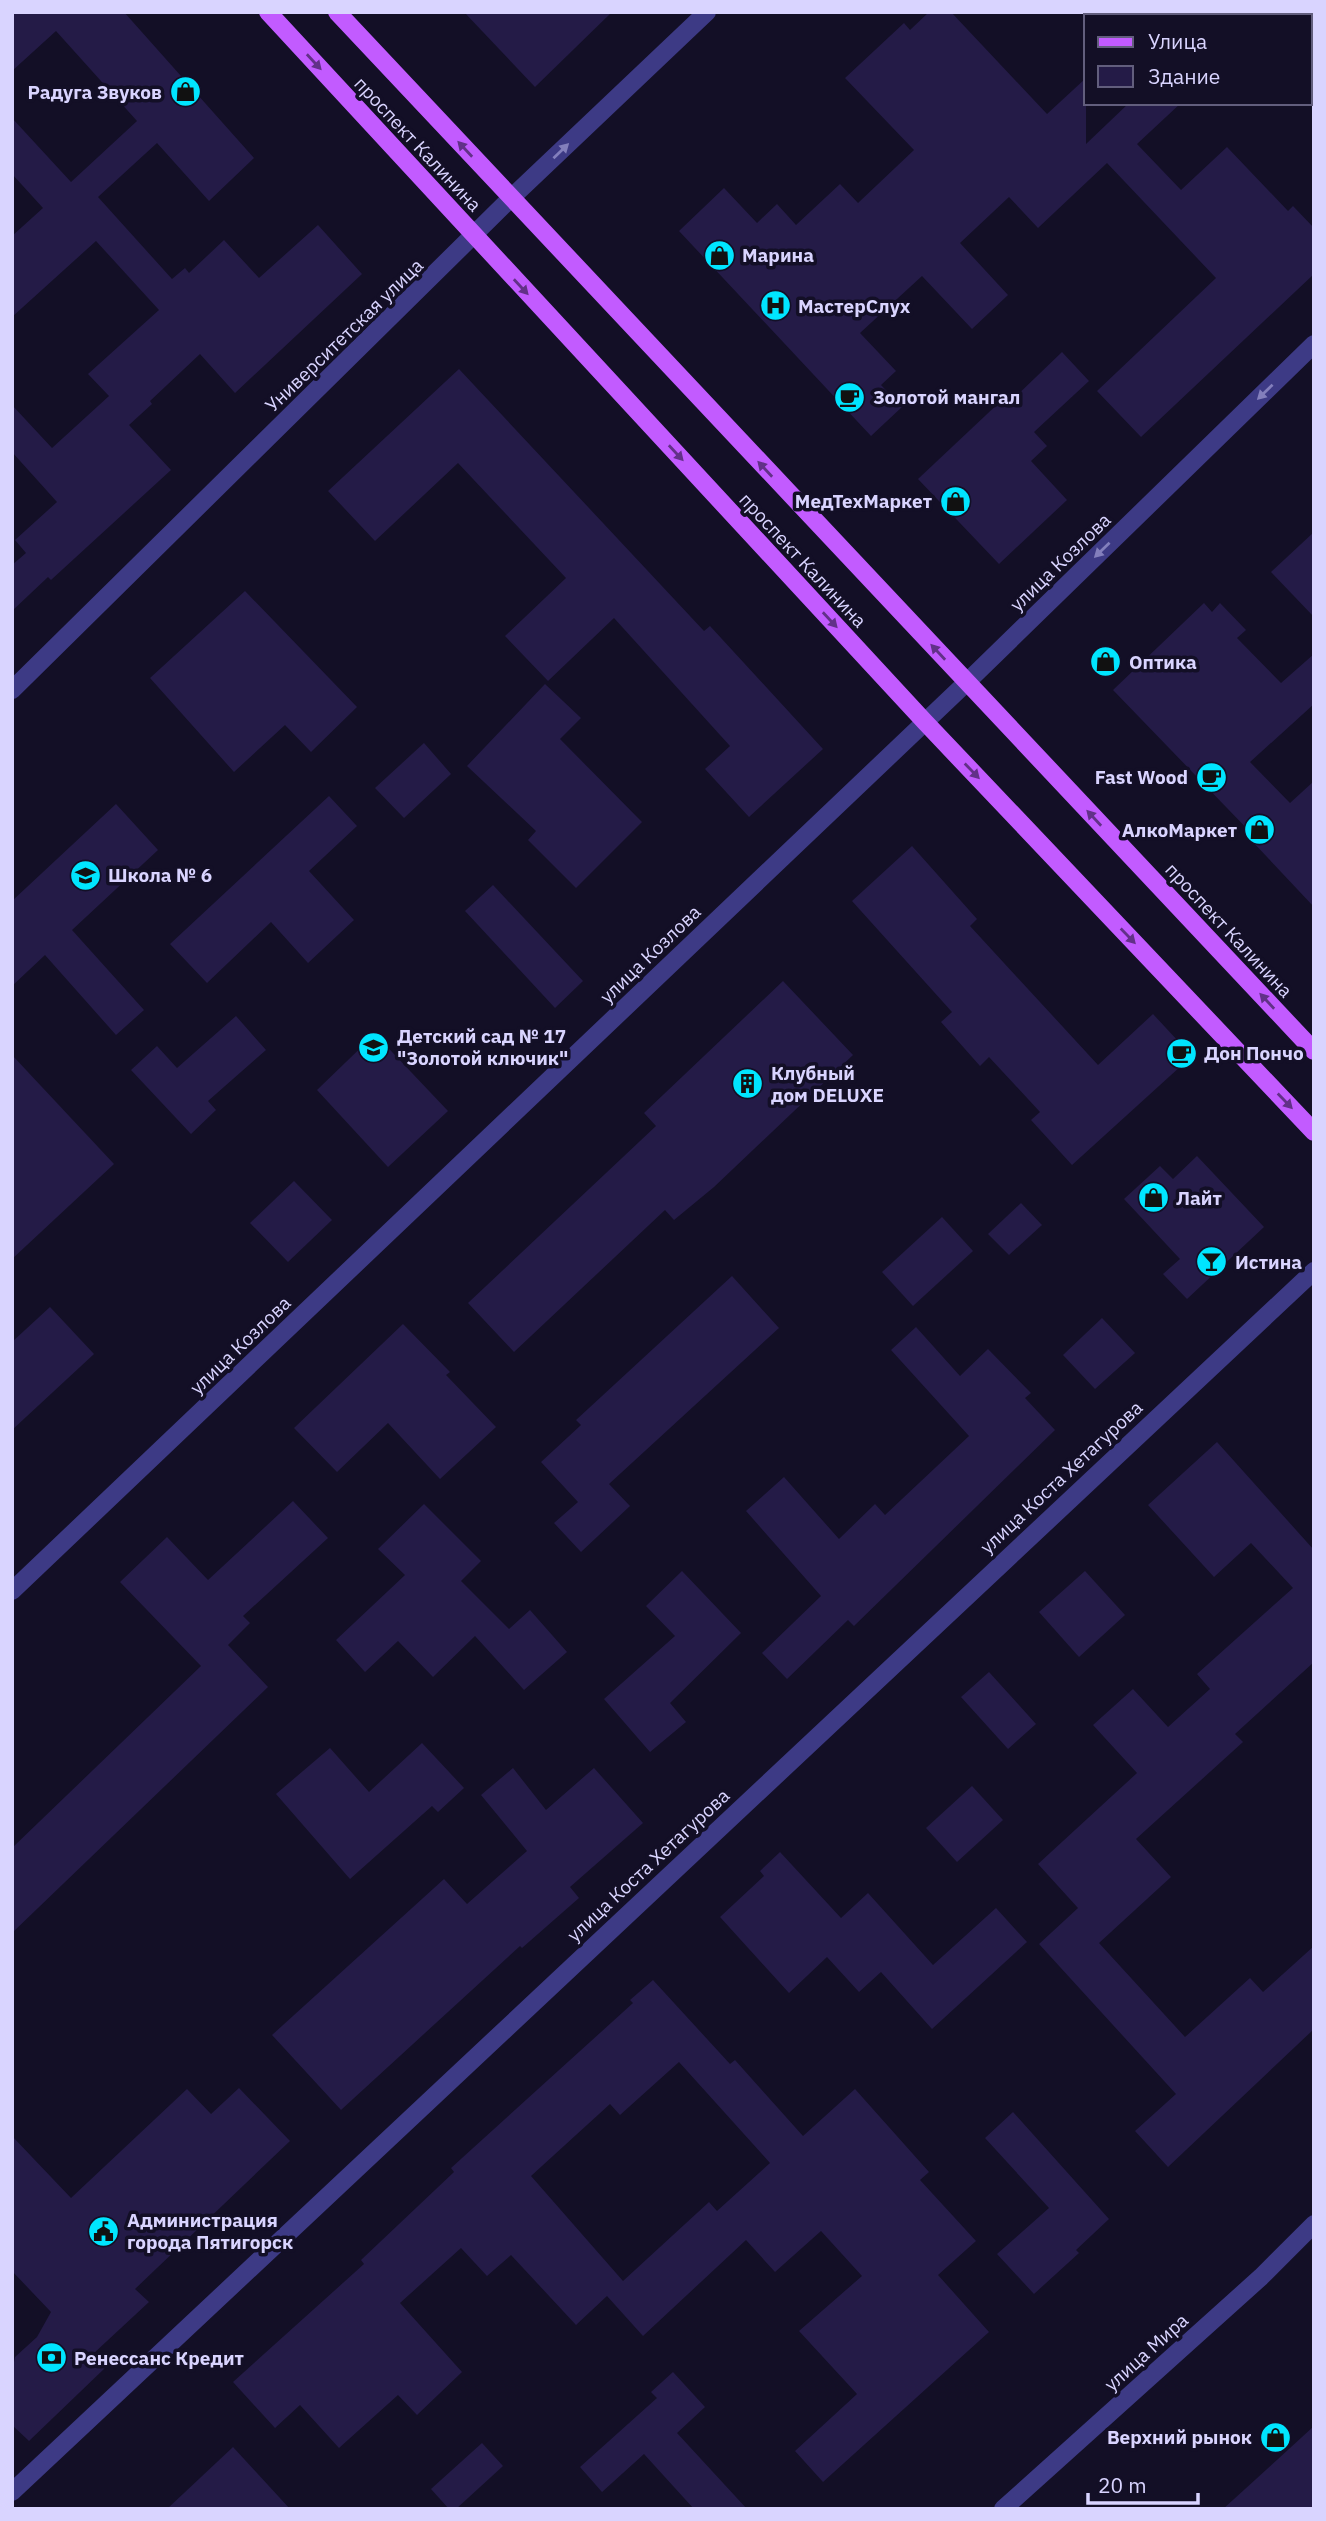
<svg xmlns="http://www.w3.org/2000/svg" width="1326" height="2521" font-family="'IBM Plex Sans',sans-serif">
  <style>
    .building { fill: #241b47; fill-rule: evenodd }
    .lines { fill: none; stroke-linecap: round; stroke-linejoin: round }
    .minor { stroke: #3d3a85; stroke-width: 18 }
    .primary { stroke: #c25bff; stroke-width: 18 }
    .oneway { fill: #623188 }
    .oneway2 { fill: #837fbc }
    .labels { text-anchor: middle; stroke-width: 7; stroke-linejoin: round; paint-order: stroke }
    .poi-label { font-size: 19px; font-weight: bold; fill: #d9d4ff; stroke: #130f26; text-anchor: start }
    .street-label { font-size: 19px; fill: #d9d4ff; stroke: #130f26 }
  </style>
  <rect width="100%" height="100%" fill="#130f26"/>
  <g class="building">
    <path d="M12 12H124L254 158 209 201 157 143 98 197 172 279 185 268 189 273 224 240 259 278 318 225 362 274 235 393 200 354 150 401 152 404 129 425 171 470 51 580 48 577 12 611V565L26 553 15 540 57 502 12 452V405L52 448 109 396 88 374 159 310 96 241 12 317V236L43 208 12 174V118L71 182 137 121 56 31 12 71Z"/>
    <path d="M464 12H612L535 87Z"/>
    <path d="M929 12H951L1047 114 1086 78V144L1129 103H1181L1137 144 1181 190 1227 147 1288 211 1293 206 1314 228V274L1141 437 1097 391 1216 278 1107 163 1038 228 1009 197 960 243 1008 295 972 329 922 276 860 333 896 371 881 385 902 407 871 436 679 231 724 188 757 223 777 204 796 225 840 184 858 203 914 150 845 78 904 23 910 30Z"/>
    <path d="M1062 352 1089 381 1034 432 1047 446 1031 461 1067 500 999 564 918 479 1003 399 1008 404Z"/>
    <path d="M459 369 704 631 710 626 823 749 749 817 705 769 730 746 614 618 548 681 505 636 566 578 458 463 375 541 328 491Z"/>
    <path d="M1314 532V617L1271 572Z"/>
    <path d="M245 591 357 707 311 752 285 725 234 772 150 678Z"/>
    <path d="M1204 603 1212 612 1220 603 1246 630 1237 638 1281 683 1314 654V704L1250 762 1290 803 1314 781V907L1251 840 1255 837 1113 690Z"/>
    <path d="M545 684 581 718 560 739 642 822 576 888 528 840 536 831 467 766Z"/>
    <path d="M424 743 451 774 404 818 375 788Z"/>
    <path d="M329 796 357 826 309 871 354 920 308 963 271 922 207 983 170 944Z"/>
    <path d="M116 804 158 850 72 930 144 1010 116 1035 45 955 12 986V901Z"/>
    <path d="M912 846 977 919 970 926 1098 1065 1153 1014 1192 1056 1072 1165 1031 1120 1040 1112 989 1057 980 1066 941 1022 952 1012 852 901Z"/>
    <path d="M493 885 583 981 555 1008 465 911Z"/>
    <path d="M783 981 853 1055 714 1187 674 1220 665 1210 514 1352 468 1303 656 1126 644 1113Z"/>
    <path d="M236 1016 266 1050 208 1101 216 1110 191 1134 131 1070 157 1046 177 1068Z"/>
    <path d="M375 1034 448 1111 388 1167 317 1090Z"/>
    <path d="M12 1055 114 1164 12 1259Z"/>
    <path d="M1197 1156 1264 1227 1187 1299 1163 1274 1180 1259 1124 1199 1160 1166 1173 1179Z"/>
    <path d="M294 1181 332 1220 288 1262 250 1223Z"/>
    <path d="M1021 1203 1042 1225 1009 1255 988 1234Z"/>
    <path d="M942 1217 973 1251 913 1306 882 1272Z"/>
    <path d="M732 1276 779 1328 609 1484 630 1506 581 1552 554 1523 578 1502 541 1462 581 1425 576 1420Z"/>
    <path d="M50 1307 94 1354 12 1430V1342Z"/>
    <path d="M1102 1318 1135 1353 1095 1389 1063 1355Z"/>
    <path d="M403 1324 450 1372 446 1375 496 1427 440 1479 388 1423 337 1472 294 1428Z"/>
    <path d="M916 1327 960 1376 988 1349 1031 1393 1025 1398 1055 1430 854 1626 848 1620 787 1679 762 1653 821 1596 746 1511 784 1477 839 1539 875 1504 885 1515 969 1436 891 1350Z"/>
    <path d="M1217 1442 1314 1550V1662L1235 1734 1243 1742 1136 1839 1171 1877 1099 1943 1185 2037 1250 1978 1263 1992 1314 1946V2029L1168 2167 1135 2131 1176 2094 1039 1944 1078 1908 1038 1864 1137 1773 1093 1725 1133 1689 1168 1727 1210 1689 1197 1674 1293 1588 1251 1543 1214 1577 1148 1505Z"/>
    <path d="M293 1501 328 1538 243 1616 250 1623 228 1645 268 1687 12 1933V1848L201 1666 120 1582 167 1537 208 1580Z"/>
    <path d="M424 1504 481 1561 461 1581 509 1629 530 1610 567 1652 524 1690 475 1636 433 1677 398 1641 365 1672 336 1640 405 1575 378 1549Z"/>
    <path d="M682 1571 741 1633 670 1703 686 1722 650 1752 604 1699 675 1636 646 1606Z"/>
    <path d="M1085 1571 1125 1615 1079 1657 1039 1612Z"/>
    <path d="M989 1672 1036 1724 1008 1749 961 1697Z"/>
    <path d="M422 1743 464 1788 438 1812 432 1806 350 1879 276 1794 330 1748 369 1792Z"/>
    <path d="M513 1768 546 1810 594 1768 643 1823 570 1887 579 1898 522 1948 520 1946 341 2110 272 2035 444 1879 467 1904 527 1851 481 1795Z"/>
    <path d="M972 1786 1003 1820 957 1862 926 1828Z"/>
    <path d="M780 1852 841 1918 868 1893 933 1965 996 1908 1027 1942 932 2029 881 1972 859 1992 827 1957 789 1993 720 1917 764 1876 760 1871Z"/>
    <path d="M653 1980 730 2064 735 2060 803 2136 855 2089 929 2172 920 2180 976 2241 938 2275 989 2332 823 2482 795 2451 857 2394 799 2331 862 2276 821 2231 775 2272 746 2240 643 2336 607 2296 576 2325 511 2255 487 2276 461 2248 400 2303 462 2372 417 2415 398 2395 339 2448 300 2405 275 2428 233 2382 364 2264 361 2260 454 2172 451 2168 633 2003 630 2000ZM679 2062 770 2163 717 2211 709 2202 623 2281 531 2176 610 2104 620 2115Z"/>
    <path d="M239 2088 290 2141 135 2289 149 2302 93 2354 105 2368 29 2441 12 2425V2372L15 2357 37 2337 51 2312 12 2271V2136L71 2198 187 2089 211 2114Z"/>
    <path d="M1013 2112 1109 2219 1076 2250 1079 2253 1034 2294 997 2254 1049 2208 985 2138Z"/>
    <path d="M673 2372 705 2407 677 2433 747 2509H694L644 2454 602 2492 580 2467 657 2398 651 2392Z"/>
    <path d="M1314 2426V2509H1223L1278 2459Z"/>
    <path d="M482 2443 503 2466 456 2509H449L431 2489Z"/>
    <path d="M233 2447 290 2509H167Z"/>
  </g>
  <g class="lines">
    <g class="minor">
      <path d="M12 690 511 198 707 12"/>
      <path d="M12 1591 966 683 1314 344"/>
      <path d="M12 2492 1314 1271"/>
      <path d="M1003 2509 1261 2277 1314 2224"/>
    </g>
    <g class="primary">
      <path d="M268 12 925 722 1314 1132"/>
      <path d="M337 12 1314 1051"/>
    </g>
  </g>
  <defs><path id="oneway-solid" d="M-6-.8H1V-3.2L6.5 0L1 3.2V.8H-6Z" transform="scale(1.75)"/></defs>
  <g class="oneway">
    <use href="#oneway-solid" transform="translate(314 62) rotate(47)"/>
    <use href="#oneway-solid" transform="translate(465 149) rotate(-133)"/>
    <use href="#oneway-solid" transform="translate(521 287) rotate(47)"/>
    <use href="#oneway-solid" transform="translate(676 453) rotate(47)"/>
    <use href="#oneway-solid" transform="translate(765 469) rotate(-133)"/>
    <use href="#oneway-solid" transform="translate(830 620) rotate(47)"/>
    <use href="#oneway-solid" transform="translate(938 652) rotate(-133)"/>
    <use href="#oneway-solid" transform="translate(972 771) rotate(46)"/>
    <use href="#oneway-solid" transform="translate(1094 818) rotate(-133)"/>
    <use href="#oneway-solid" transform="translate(1128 936) rotate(46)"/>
    <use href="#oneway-solid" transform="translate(1267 1001) rotate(-133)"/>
    <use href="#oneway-solid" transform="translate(1285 1101) rotate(46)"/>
  </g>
  <g class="oneway2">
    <use href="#oneway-solid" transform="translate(561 151) rotate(-44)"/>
    <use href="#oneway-solid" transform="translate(1265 392) rotate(136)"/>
    <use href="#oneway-solid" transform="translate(1102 550) rotate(136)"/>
  </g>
  <defs>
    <symbol id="shop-disc" viewBox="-11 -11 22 22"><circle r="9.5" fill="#00e5ff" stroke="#130f26"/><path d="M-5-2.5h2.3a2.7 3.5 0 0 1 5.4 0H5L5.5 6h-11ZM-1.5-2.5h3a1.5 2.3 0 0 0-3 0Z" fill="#111"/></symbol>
    <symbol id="hospital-disc" viewBox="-11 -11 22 22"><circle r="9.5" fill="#00e5ff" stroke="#130f26"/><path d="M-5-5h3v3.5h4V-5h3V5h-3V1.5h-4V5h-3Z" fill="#111"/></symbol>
    <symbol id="cafe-disc" viewBox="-11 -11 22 22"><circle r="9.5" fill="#00e5ff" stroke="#130f26"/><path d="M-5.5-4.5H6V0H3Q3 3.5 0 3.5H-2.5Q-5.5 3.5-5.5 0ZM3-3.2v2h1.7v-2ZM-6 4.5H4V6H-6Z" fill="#111"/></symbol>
    <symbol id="school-disc" viewBox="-11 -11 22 22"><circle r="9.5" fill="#00e5ff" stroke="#130f26"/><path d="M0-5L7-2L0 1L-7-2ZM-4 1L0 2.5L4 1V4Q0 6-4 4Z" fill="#111"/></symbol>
    <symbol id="building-disc" viewBox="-11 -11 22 22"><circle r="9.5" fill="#00e5ff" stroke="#130f26"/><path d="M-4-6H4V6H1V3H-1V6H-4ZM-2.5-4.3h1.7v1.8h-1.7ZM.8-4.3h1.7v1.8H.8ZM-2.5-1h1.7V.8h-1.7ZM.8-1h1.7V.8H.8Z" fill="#111"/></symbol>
    <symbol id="bar-disc" viewBox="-11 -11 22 22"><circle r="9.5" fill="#00e5ff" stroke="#130f26"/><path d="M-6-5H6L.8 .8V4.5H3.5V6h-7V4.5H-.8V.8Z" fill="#111"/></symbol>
    <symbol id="civic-disc" viewBox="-11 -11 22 22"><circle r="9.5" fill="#00e5ff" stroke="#130f26"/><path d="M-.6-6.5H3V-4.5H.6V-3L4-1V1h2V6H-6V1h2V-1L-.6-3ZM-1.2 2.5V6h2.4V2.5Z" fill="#111"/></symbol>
    <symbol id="bank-disc" viewBox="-11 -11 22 22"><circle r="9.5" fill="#00e5ff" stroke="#130f26"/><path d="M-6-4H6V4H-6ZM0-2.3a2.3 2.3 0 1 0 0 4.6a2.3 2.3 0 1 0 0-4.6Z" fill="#111"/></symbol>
  </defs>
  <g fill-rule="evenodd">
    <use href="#shop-disc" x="168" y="74" width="35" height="35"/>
    <use href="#shop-disc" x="702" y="238" width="35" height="35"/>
    <use href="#hospital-disc" x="758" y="288" width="35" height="35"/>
    <use href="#cafe-disc" x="832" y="380" width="35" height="35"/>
    <use href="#shop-disc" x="938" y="484" width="35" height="35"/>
    <use href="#shop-disc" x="1088" y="644" width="35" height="35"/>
    <use href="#cafe-disc" x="1194" y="760" width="35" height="35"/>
    <use href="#shop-disc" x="1242" y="812" width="35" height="35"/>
    <use href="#school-disc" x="68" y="858" width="35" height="35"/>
    <use href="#school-disc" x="356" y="1030" width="35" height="35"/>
    <use href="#cafe-disc" x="1164" y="1036" width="35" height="35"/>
    <use href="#building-disc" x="730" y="1066" width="35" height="35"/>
    <use href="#shop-disc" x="1136" y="1180" width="35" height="35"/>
    <use href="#bar-disc" x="1194" y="1244" width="35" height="35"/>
    <use href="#civic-disc" x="86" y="2214" width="35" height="35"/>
    <use href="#bank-disc" x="34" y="2340" width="35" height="35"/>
    <use href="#shop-disc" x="1258" y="2420" width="35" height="35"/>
  </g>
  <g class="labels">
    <g class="poi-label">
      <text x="162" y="99" text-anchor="end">Радуга Звуков</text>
      <text x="742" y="262">Марина</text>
      <text x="798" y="313">МастерСлух</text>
      <text x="873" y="404">Золотой мангал</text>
      <text x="932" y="508" text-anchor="end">МедТехМаркет</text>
      <text x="1129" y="669">Оптика</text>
      <text x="1188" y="784" text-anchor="end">Fast Wood</text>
      <text x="1237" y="837" text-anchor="end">АлкоМаркет</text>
      <text x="108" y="882">Школа № 6</text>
      <text x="397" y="1043">Детский сад № 17<tspan x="397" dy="22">"Золотой ключик"</tspan></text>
      <text x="1204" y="1060">Дон Пончо</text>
      <text x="771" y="1080">Клубный<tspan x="771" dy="22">дом DELUXE</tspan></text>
      <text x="1176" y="1205">Лайт</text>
      <text x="1235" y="1269">Истина</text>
      <text x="127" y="2227">Администрация<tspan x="127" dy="22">города Пятигорск</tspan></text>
      <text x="74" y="2365">Ренессанс Кредит</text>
      <text x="1252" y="2444" text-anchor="end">Верхний рынок</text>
    </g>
    <g class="street-label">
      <text transform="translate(418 144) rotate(47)" y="7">проспект Калинина</text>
      <text transform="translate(344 335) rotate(-44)" y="7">Университетская улица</text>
      <text transform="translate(803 560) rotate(47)" y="7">проспект Калинина</text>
      <text transform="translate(1060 562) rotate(-44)" y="7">улица Козлова</text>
      <text transform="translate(1229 930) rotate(47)" y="7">проспект Калинина</text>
      <text transform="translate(650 954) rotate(-44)" y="7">улица Козлова</text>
      <text transform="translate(240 1345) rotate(-44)" y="7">улица Козлова</text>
      <text transform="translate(1061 1477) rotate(-43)" y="7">улица Коста Хетагурова</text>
      <text transform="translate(648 1865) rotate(-43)" y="7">улица Коста Хетагурова</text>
      <text transform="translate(1146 2352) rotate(-42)" y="7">улица Мира</text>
    </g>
  </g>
  <rect width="1326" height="2521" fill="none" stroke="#d9d4ff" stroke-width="28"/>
  <rect x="1084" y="14" width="228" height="91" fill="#130f26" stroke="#625e7d" stroke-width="2"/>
  <rect x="1098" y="37" width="35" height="10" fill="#c25bff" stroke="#625e7d" stroke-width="2"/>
  <text x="1148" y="49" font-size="21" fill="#d9d4ff">Улица</text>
  <rect x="1098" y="66" width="35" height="21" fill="#241b47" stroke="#625e7d" stroke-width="2"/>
  <text x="1148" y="84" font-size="21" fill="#d9d4ff">Здание</text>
  <path d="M1088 2493v10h110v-10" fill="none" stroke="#d9d4ff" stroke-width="3.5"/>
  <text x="1098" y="2493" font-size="21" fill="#d9d4ff" stroke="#130f26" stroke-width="5" paint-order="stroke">20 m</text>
</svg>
